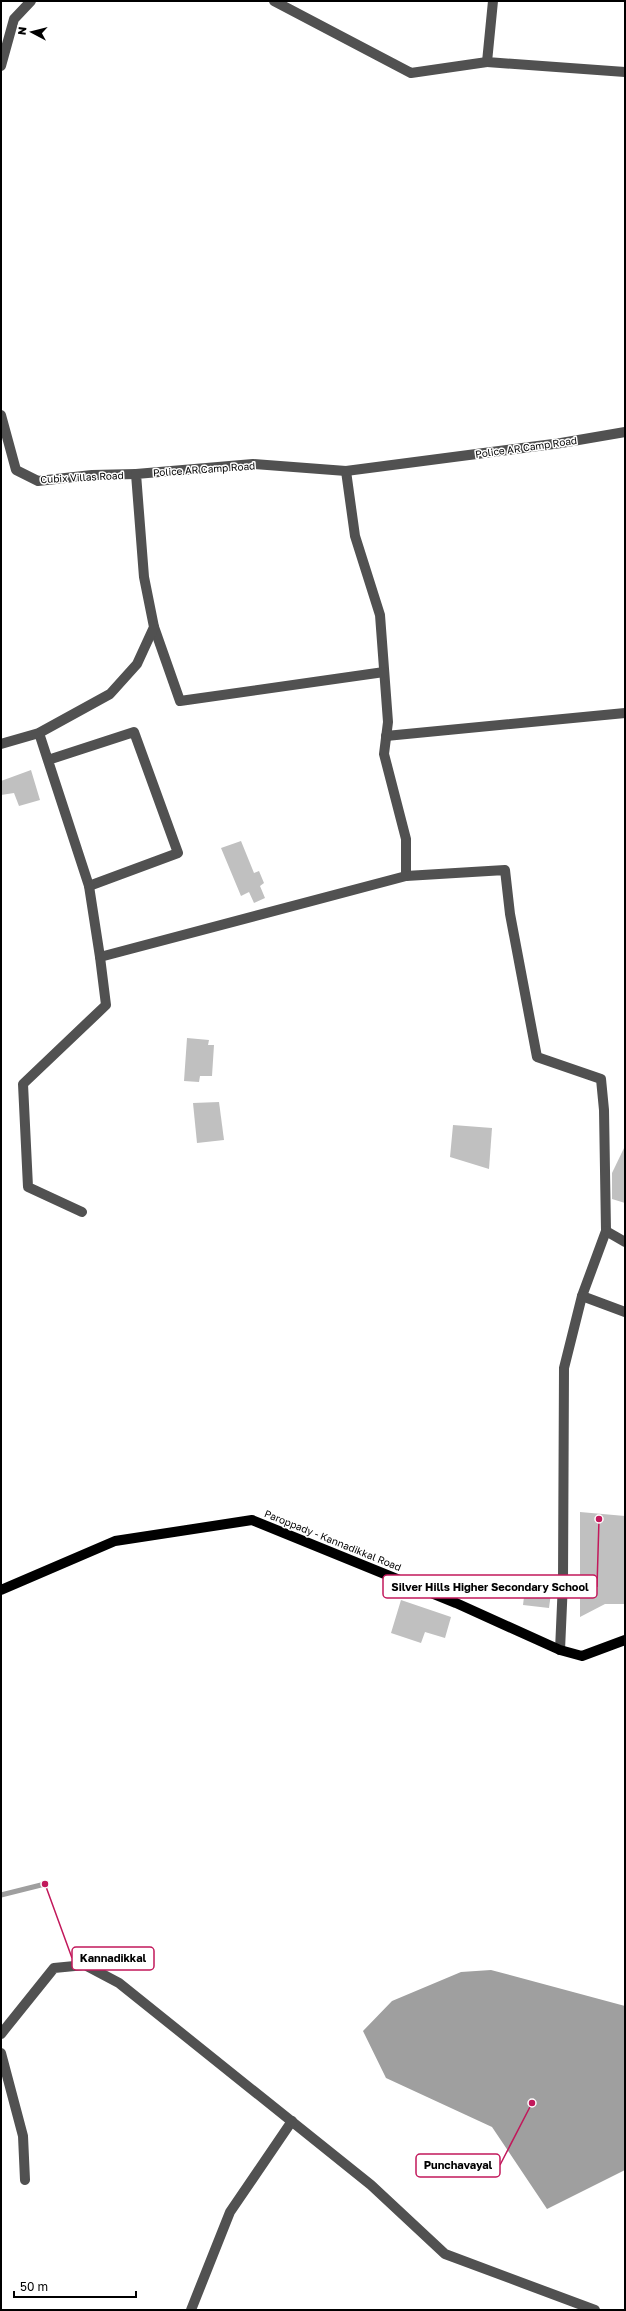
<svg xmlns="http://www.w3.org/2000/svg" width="626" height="2311" font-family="'Golos Text',sans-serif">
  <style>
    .water { fill: #9f9f9f }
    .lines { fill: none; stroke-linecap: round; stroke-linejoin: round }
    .stream { stroke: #9f9f9f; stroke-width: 5 }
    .building { fill: #c0c0c0 }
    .minor { stroke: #515151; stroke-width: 10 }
    .major { stroke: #000; stroke-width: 10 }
    .labels { text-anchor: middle; stroke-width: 3; stroke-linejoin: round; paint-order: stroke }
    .street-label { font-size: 10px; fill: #000; stroke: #fff }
    .leader { fill: none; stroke: #c2185b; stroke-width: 1.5 }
    .callout-dot { fill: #c2185b; stroke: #fff; stroke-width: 1.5 }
    .callout { fill: #fff; stroke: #c2185b; stroke-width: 1.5 }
    .callout-label { font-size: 11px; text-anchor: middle; font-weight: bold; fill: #000 }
  </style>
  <rect width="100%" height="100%" fill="#fff"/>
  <path class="water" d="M491 1970 625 2006V2170L547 2209 492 2127 386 2078 363 2031 392 2001 461 1972Z"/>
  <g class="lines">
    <path class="stream" d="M1 1895 45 1884"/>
  </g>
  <g class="building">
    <path d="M31 770 40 800 19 806 14 793 1 795V781Z"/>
    <path d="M241 841 254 873 259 871 264 883 260 886 265 898 254 903 249 892 241 896 221 848Z"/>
    <path d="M187 1038 209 1040 208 1045H214L212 1076H200L199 1082 184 1081Z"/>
    <path d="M219 1102 224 1140 197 1143 193 1103Z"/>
    <path d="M453 1125 492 1128 489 1169 450 1157Z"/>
    <path d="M625 1146V1203L612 1199V1173Z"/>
    <path d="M580 1512 625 1516V1604H605L580 1617Z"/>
    <path d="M526 1582 552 1585 549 1608 523 1605Z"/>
    <path d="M401 1600 451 1617 445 1638 425 1632 421 1643 391 1633Z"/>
  </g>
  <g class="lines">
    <g class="minor">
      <path d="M274 1 411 73 487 62"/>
      <path d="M493 1 487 62 625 72"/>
      <path d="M1 66 14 19 31 1"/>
      <path d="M1 415 16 470 38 481 92 475 136 474"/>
      <path d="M346 471 355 536 380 615 388 722 384 754 406 839V876L505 870 510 914 537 1057 601 1079 604 1110 606 1231 582 1296 564 1368 563 1582 560 1650"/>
      <path d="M154 627 180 701 384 672"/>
      <path d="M39 733 89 886 178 853 134 732 48 760"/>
      <path d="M386 736 625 713"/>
      <path d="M1 744 39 733 110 694 137 664 154 627 144 577 136 474 253 464 346 471 561 443 625 432"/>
      <path d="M89 886 100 957"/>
      <path d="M82 1212 28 1187 23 1084 106 1005 100 957 406 876"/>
      <path d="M606 1231 625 1242"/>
      <path d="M582 1296 625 1312"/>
      <path d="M1 2034 54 1968 85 1965 119 1983 371 2185 445 2254 595 2310"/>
      <path d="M1 2053 23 2136 25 2180"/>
      <path d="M191 2310 230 2212 292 2121"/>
    </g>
    <path class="major" d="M1 1590 115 1541 252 1520 456 1603 560 1650 582 1656 625 1640"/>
  </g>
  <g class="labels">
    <g class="street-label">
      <text transform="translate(526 447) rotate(-8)" y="4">Police AR Camp Road</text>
      <text transform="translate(204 469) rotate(-4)" y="4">Police AR Camp Road</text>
      <text transform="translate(82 477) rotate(-3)" y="4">Cubix Villas Road</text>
      <text transform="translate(333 1540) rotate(22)" y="4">Paroppady - Kannadikkal Road</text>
    </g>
  </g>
  <path class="leader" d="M599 1519L597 1587M45 1884L72 1958M532 2103L500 2165"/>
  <g class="callout-dot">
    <circle cx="599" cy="1519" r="4"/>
    <circle cx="45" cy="1884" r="4"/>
    <circle cx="532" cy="2103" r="4"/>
  </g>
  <g class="callout">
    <rect x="383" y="1575" width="214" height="23" rx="4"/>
    <rect x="72" y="1947" width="82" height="23" rx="4"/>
    <rect x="416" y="2154" width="84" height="23" rx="4"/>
  </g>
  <g class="callout-label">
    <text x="490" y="1591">Silver Hills Higher Secondary School</text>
    <text x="113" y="1962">Kannadikkal</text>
    <text x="458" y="2169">Punchavayal</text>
  </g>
  <rect width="626" height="2311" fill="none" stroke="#000000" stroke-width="4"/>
  <g transform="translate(32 32) rotate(277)" stroke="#ffffff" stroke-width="3" paint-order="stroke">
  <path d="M0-3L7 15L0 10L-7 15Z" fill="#000000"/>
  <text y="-6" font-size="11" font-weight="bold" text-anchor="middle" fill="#000000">N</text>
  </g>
  <path d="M14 2291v6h122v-6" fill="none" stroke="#000000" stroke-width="2"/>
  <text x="20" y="2291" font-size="12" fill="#000000" stroke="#ffffff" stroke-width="3" paint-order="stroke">50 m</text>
</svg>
